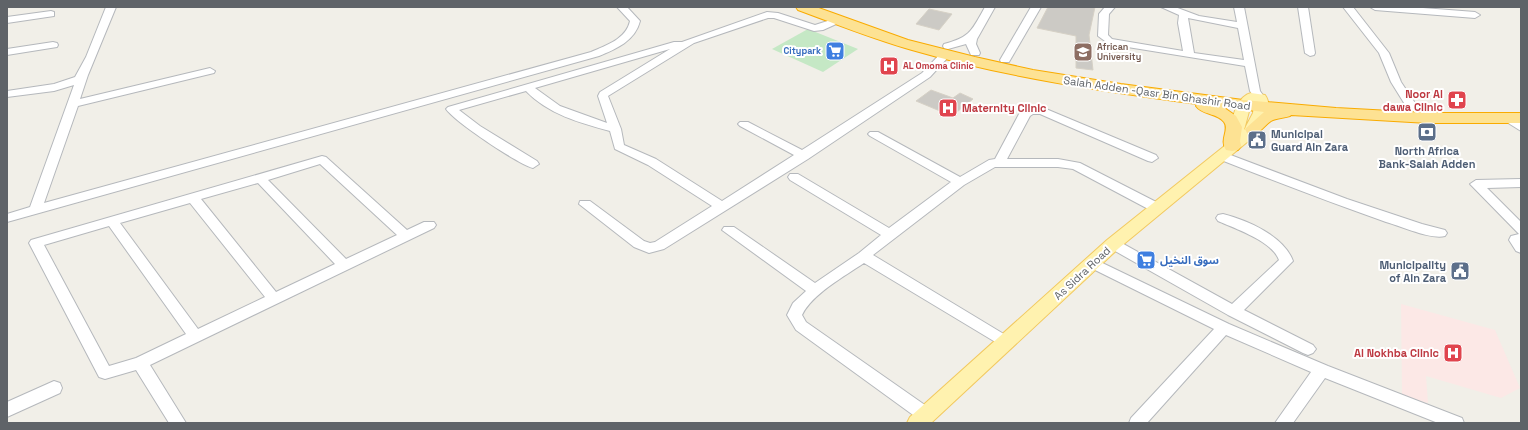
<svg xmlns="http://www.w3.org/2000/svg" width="1528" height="430" font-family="'Space Grotesk','Noto Sans Arabic',sans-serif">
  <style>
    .medical { fill: #fce8e6 }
    .green { fill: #c5e8c5 }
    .building { fill: #cccac5; stroke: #d6d1c6 }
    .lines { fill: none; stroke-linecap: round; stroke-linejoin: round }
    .minor-casing { stroke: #b5b8bc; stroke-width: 2 }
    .major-casing { stroke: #f2c960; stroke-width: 2 }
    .highway-casing { stroke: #f9ab00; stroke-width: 2 }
    .minor { fill: #fff; fill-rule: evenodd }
    .major { fill: #fff2af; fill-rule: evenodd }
    .highway { fill: #fde293; fill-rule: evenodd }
    .labels { text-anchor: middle; stroke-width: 4; stroke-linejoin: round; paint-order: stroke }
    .far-education-label { font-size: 9px; font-weight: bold; fill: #785e54; stroke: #fff; text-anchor: start }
    .far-shop-label { font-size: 9px; font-weight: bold; fill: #366cbe; stroke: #fff; text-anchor: end }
    .far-health-label { font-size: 9px; font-weight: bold; fill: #be3a42; stroke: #fff; text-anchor: start }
    .street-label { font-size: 11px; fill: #5f6368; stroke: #fff }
    .health-label { font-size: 11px; font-weight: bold; fill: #be3a42; stroke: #fff; text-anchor: end }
    .service-label { font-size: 11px; font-weight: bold; fill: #4e5e75; stroke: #fff; text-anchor: start }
    .shop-label { font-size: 11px; font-weight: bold; fill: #366cbe; stroke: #fff; text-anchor: start }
  </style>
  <rect width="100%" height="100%" fill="#f1efe8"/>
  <path class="medical" d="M1401 304 1495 330 1520 388 1501 398 1426 376 1428 403 1402 396Z"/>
  <path class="green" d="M808 29 858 49 823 72 772 49Z"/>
  <g class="building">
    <path d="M1048 7H1095L1089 35 1093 70 1076 68V36L1037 28Z"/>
    <path d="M929 9 952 14 939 30 916 24Z"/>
    <path d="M931 90 953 98 960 93 973 99 952 116 916 101Z"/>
  </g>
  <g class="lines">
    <defs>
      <g id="minor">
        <path d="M106 7H116L88 75 80 99 210 68 215 71 214 73 78 106 44 203 591 52C607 45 626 39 630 21L617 7H627L640 21C635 41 616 49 599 56L7 222V214L30 207 74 85 54 91 7 97V91L54 84 75 77 86 57Z"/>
        <path d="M985 7H995L977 39 976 44 980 53 979 55H971L966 44 948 49 944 48 943 46 944 44C971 37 972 30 985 7Z"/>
        <path d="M1031 7H1041L1009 62H1001L1000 60Z"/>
        <path d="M1105 7H1115L1109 14 1108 35 1112 39 1183 51 1178 23 1179 15 1161 7H1175L1199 16 1237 22 1234 7H1244L1260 91 1265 98 1264 100H1256L1250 91 1245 66 1109 44 1098 36 1099 14ZM1188 18 1238 28 1244 60 1194 53Z"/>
        <path d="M1298 7H1308L1315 53 1314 55 1310 56 1305 53Z"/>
        <path d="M1343 7H1353L1389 53 1401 82 1419 109 1417 111H1409L1391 82 1379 53Z"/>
        <path d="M1370 7H1410L1475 12 1480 15 1475 18 1375 10Z"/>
        <path d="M51 11 54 12V16L7 23V17Z"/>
        <path d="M767 12 778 13 815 25 840 17 845 20 823 30 814 31 774 18H768L694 43 608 96 621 129 624 145 656 159 722 201 794 155 740 126 738 124 740 122H748L802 150 922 73 942 52 946 51 951 54 930 77 808 159 664 249 649 253 634 247 579 204 580 201H590L644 241 650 243 655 242 712 206 648 165 615 149 610 131C580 123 548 114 526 91L459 110 480 126 537 161 539 164 533 168C518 164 455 122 446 109L448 107 674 42H682ZM670 49 600 92 598 96 607 123 560 106 535 88Z"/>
        <path d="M53 42 57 43 58 45 57 47 7 55V49Z"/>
        <path d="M1031 107 1046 109 1156 155 1158 158 1152 162 1148 161 1040 114H1033L1030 116 1007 159H1058L1080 163 1162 205 1163 208 1162 211H1152L1073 169 1058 167H995L964 185 873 255 1012 339 1015 343 1012 347 1007 349 864 263C845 276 812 294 802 315L806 322 932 410 934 415 932 420 926 422 920 420 796 330 787 315 793 303 806 291 722 230 724 227H734L815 283 859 253 881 235 790 180 788 177 790 174H798L889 228 951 182 870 136 868 134 870 132H878L960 177 989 160 995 159 1019 114Z"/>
        <path d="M1509 116 1521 123V131L1505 121 1503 119Z"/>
        <path d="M1220 151 1347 199 1422 224 1445 230 1447 233 1445 236C1431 240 1401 226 1386 222 1329 202 1272 180 1216 158L1214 155Z"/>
        <path d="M322 156 326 157 407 230 424 222H434L436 225 434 228 150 365 186 423H169L136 370 105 379 99 377 29 243 31 240ZM320 164 397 235 346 259 268 180ZM258 183 335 264 276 292 201 199ZM190 203 265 297 198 329 120 223ZM109 226 186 334 136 358 109 366 44 245Z"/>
        <path d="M1521 179V187L1487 188 1521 222V253L1516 251 1509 240 1511 236 1519 234 1470 184 1476 180Z"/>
        <path d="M1223 214C1247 220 1284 236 1293 261L1244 310 1313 345 1316 349 1313 353 1308 355 1303 353 1228 315 1108 247 1106 244 1108 241H1118L1232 304 1279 260C1272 241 1236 229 1218 221L1216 218 1218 215Z"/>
        <path d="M1092 258 1229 324 1328 366 1462 418 1464 423H1438L1325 378 1293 423H1275L1311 372 1226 335 1147 423H1129L1131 418 1214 329 1087 266 1085 263 1087 260Z"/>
        <path d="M54 381 60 383 62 388 60 393 7 417V402Z"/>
      </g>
      <path id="major" d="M1251 93 1265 95C1275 109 1261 127 1252 138L1119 248 931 423H907L910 417 1107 240 1227 144 1226 142C1231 127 1234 97 1251 93ZM1254 102 1253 113 1244 130 1251 104Z"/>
      <path id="highway" d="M796 7H816L908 40 975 57 1033 70 1121 84 1243 100 1336 108 1428 113H1521V123H1428L1291 115 1290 116C1284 118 1276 118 1271 121 1262 127 1260 136 1247 133L1245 129 1264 112 1223 107 1236 116 1242 127 1240 141 1241 146 1238 150 1232 151 1226 150C1219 139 1230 130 1224 122 1217 113 1202 115 1196 106L1197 104C1101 91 1005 77 912 50 873 39 836 24 798 10Z"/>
    </defs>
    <use href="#minor" class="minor-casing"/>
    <use href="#major" class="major-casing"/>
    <use href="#highway" class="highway-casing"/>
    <use href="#minor" class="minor"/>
    <use href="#major" class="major"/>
    <use href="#highway" class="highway"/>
  </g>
  <defs>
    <symbol id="supermarket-square" viewBox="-11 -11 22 22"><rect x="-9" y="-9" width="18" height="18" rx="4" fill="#3f7fe0" stroke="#fff"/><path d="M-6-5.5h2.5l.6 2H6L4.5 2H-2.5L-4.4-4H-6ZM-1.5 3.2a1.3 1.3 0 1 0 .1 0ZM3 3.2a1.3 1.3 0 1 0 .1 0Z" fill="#fff"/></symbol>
    <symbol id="university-square" viewBox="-11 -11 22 22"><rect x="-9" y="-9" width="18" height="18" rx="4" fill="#8d6e63" stroke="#fff"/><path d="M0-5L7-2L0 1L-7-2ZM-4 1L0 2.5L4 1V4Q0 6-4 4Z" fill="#fff"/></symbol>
    <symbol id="hospital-square" viewBox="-11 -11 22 22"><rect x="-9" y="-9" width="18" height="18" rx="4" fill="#e0444e" stroke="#fff"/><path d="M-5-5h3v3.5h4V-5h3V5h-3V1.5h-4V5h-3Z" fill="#fff"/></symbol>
    <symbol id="pharmacy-square" viewBox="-11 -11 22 22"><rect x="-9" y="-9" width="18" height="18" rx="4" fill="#e0444e" stroke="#fff"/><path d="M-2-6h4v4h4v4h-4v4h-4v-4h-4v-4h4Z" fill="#fff"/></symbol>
    <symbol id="bank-square" viewBox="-11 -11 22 22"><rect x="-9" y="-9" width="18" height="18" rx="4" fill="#5c6f8a" stroke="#fff"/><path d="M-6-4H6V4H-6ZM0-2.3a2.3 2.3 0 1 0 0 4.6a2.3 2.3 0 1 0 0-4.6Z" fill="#fff"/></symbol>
    <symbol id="civic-square" viewBox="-11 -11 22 22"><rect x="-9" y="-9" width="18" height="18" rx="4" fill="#5c6f8a" stroke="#fff"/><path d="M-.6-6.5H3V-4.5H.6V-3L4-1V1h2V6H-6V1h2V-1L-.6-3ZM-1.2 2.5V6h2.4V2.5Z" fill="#fff"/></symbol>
  </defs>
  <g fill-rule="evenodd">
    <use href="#supermarket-square" x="824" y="40" width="22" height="22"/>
    <use href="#university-square" x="1072" y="41" width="22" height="22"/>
    <use href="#hospital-square" x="878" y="55" width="22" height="22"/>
    <use href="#pharmacy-square" x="1446" y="89" width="22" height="22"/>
    <use href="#hospital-square" x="937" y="97" width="22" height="22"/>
    <use href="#bank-square" x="1416" y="121" width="22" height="22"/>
    <use href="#civic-square" x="1246" y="129" width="22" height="22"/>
    <use href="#supermarket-square" x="1135" y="249" width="22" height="22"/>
    <use href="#civic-square" x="1449" y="260" width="22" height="22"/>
    <use href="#hospital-square" x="1442" y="342" width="22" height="22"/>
  </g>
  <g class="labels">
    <g class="far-education-label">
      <text x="1097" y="50">African<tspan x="1097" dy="10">University</tspan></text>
    </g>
    <g class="far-shop-label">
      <text x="821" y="54">Citypark</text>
    </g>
    <g class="far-health-label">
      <text x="903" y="69">AL Omoma Clinic</text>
    </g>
    <g class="street-label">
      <text transform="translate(1157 93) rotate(8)" y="4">Salah Adden -Qasr Bin Ghashir Road</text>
      <text transform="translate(1082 273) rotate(-43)" y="4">As Sidra Road</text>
    </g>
    <g class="health-label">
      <text x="1443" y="98">Noor Al<tspan x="1443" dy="13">dawa Clinic</tspan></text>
      <text x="962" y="112" text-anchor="start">Maternity Clinic</text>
      <text x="1439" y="357">Al Nokhba Clinic</text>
    </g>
    <g class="service-label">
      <text x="1271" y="138">Municipal<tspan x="1271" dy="13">Guard Ain Zara</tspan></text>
      <text x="1427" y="155" text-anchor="middle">North Africa<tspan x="1427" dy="13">Bank-Salah Adden</tspan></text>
      <text x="1446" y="269" text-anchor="end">Municipality<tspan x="1446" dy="13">of Ain Zara</tspan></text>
    </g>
    <g class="shop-label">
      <text x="1160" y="264">سوق النخيل</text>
    </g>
  </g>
  <rect width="1528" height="430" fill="none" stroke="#5f6368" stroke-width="16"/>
</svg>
